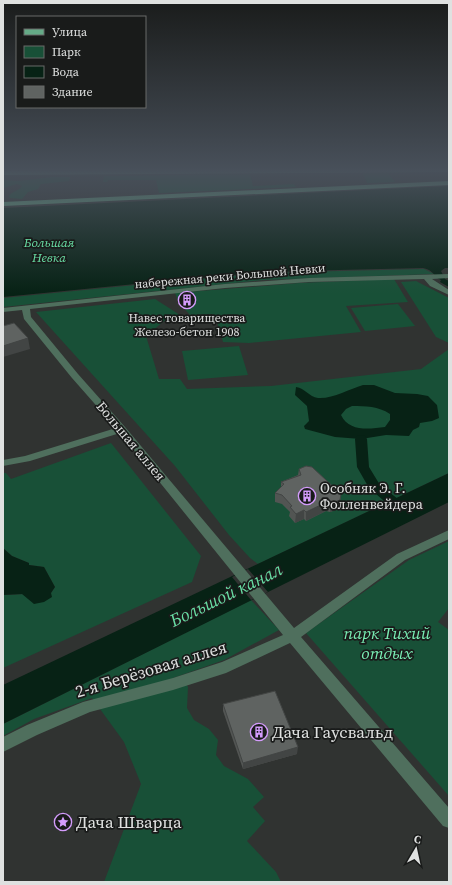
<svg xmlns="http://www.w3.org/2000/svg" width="452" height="885" font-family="'Source Serif 4',serif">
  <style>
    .green { fill: #185037 }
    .water { fill: #072215; fill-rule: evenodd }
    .pier { fill: #303331 }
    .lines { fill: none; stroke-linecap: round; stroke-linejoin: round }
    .canal { fill: #072215; fill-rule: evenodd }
    .minor { fill: #4f6f5d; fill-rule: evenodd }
    .primary { fill: #65ab87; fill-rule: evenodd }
    .wall { fill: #525553 }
    .shaded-wall { fill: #424544 }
    .building { fill: #5f6361; stroke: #424544 }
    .labels { text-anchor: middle; stroke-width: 3.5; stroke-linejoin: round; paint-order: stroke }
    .far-street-label { font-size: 12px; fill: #dfe1e0; stroke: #191b1a }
    .far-poi-label { font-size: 12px; fill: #dfe1e0; stroke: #191b1a }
    .far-water-label { font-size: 13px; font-style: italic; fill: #68dda4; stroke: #191b1a }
    .street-label { font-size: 14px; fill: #dfe1e0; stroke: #191b1a }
    .poi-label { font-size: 14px; fill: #dfe1e0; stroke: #191b1a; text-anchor: start }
    .near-park-label { font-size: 17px; font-style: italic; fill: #79eeb4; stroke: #191b1a }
    .near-street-label { font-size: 17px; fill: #dfe1e0; stroke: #191b1a }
    .near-poi-label { font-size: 17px; fill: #dfe1e0; stroke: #191b1a; text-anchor: start }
    .near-water-label { font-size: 18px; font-style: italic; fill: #68dda4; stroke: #191b1a }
  </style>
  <rect width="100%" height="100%" fill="#303331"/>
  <g class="green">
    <path d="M363 173H388L395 182 367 183Z"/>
    <path d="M250 174 253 186 294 184 296 187 159 193 156 180H108L107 182H103L104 176Z"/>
    <path d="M53 177H70L69 181 41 184 38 189 28 192 22 199 10 198 9 196C12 191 19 191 22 186L17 184 3 188V180L18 181Z"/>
    <path d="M424 269 434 274 263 280 3 307V298L217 277 297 272Z"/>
    <path d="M394 279 408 302 346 306 361 332 249 343 223 342 215 315 191 316 179 303 175 293 299 283Z"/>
    <path d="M416 281 449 298V343L436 337 401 282Z"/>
    <path d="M155 299 180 315 169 317 146 336 159 379H180L187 389 271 386 421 369 449 349V473L258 564 250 558 229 535 175 466 36 312Z"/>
    <path d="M398 304 415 326 365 331 351 308Z"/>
    <path d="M239 346 248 375 188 380 182 351Z"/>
    <path d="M111 443 201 556 192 582 3 668V595L51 593 55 587 44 567 29 565V563L12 556 3 548V473H6L11 479Z"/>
    <path d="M449 541V608L438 622 449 630V796L306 633 409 560Z"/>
    <path d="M251 600 279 630 224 660 173 678 184 681 188 687 187 708 194 720 209 729 218 740 216 755 224 766 248 779 264 797 253 807 265 821 247 841 276 872 281 882H104L141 784 124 742 92 698 34 719 3 736V724Z"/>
  </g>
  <g class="water">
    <path d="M449 186V268H445L441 271 445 279 449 281V287L440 282 441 280C434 277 434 270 423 268L296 271 217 276 3 297V208Z"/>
    <path d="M363 385H374L395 393 417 394 428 396 437 405 439 418 432 421 420 423 419 427 413 430 409 436 386 435 361 439 335 437 305 429 304 426 309 421 307 406 295 395 296 387C305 388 309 397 318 398 333 399 349 389 363 385ZM352 406C366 406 378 406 390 414V420L385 427C369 429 349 432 341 415L346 409Z"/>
    <path d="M449 473V502L3 724V685Z"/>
    <path d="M3 548 12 556 29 563V565L44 567 55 587 51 593 52 597 44 602 34 604 22 594 3 595Z"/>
  </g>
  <path class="pier" d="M248 569 268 592 251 600 232 577Z"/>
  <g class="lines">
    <path class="canal" d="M361 435 365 436 367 439 369 467 380 485 407 506 409 509 407 512 402 514 397 512 369 488 357 467 355 439 357 436Z"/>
    <path class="minor" d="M449 274V278L432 279 449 290V295L430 286 424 279 309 282 225 288 30 309 31 317 78 374 125 427 294 628 397 554 449 530V539L405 560 301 637 449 808V828L443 826 290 643 226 673 173 690 90 712 37 735 3 752V737L27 725 83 702 173 678 222 662 283 635 120 433 30 461 3 466V460L25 456 116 428 72 378 24 319 22 310 3 312V308L225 284 309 278Z"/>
    <g class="primary">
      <path d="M449 169V172L3 175V171Z"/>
      <path d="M449 181V185L3 206V202Z"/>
    </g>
  </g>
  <g class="wall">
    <path d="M299 469 339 509 330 512 326 511 306 521 304 519 295 523 289 516 290 512 282 504 275 502V493L281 488V482L298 475Z"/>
    <path d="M223 704 297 754 243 769 223 711Z"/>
  </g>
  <g class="shaded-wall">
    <path d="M28 338 30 349 3 357V346Z"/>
    <path d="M340 500 339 509 330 512 331 503Z"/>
    <path d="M327 502 326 511 306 521V512Z"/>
    <path d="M304 510V519L295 523 296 514Z"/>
    <path d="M298 747 297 754 243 769V763Z"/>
  </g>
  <g class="building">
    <path d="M14 323 28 338 3 346V326Z"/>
    <path d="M306 466 312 467 341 494 340 500 331 503 327 502 306 512 304 510 296 514 290 507 292 506 282 495 275 493 284 484 281 482 301 475 299 469Z"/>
    <path d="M275 691 298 747 243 763 223 704Z"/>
  </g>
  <linearGradient id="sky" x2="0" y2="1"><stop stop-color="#1a1c1b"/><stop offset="0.58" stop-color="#48505a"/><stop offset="1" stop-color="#48505a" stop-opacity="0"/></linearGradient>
  <rect width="452" height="293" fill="url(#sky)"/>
  <defs>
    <symbol id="building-ring" viewBox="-11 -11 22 22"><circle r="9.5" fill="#191b1a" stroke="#d49cfc" stroke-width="1.5"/><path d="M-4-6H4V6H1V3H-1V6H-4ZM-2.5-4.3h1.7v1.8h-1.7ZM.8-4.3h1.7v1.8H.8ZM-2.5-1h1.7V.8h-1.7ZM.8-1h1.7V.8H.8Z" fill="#d49cfc"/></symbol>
    <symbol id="sight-ring" viewBox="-11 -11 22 22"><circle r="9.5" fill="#191b1a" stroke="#d49cfc" stroke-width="1.5"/><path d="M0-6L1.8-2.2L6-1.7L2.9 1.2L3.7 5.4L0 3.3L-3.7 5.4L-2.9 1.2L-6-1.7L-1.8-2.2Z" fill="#d49cfc"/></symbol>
  </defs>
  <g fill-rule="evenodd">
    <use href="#building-ring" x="177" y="290" width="20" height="20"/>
    <use href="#building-ring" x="297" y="486" width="20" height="20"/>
    <use href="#building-ring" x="249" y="722" width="20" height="20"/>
    <use href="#sight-ring" x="53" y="812" width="20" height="20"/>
  </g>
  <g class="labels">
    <g class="far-street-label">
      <text transform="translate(230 276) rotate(-5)" y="4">набережная реки Большой Невки</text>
    </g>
    <g class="far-poi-label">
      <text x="187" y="322">Навес товарищества<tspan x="187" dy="14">Железо-бетон 1908</tspan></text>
    </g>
    <g class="far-water-label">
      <text x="49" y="247">Большая<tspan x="49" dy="15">Невка</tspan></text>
    </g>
    <g class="street-label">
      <text transform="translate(131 441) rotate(50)" y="5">Большая аллея</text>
    </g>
    <g class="poi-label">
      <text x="320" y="493">Особняк Э. Г.<tspan x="320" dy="16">Фолленвейдера</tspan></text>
    </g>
    <g class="near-park-label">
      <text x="387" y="639">парк Тихий<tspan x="387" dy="20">отдых</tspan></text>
    </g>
    <g class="near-street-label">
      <text transform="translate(151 669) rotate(-17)" y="6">2-я Берёзовая аллея</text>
    </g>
    <g class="near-poi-label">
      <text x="272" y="738">Дача Гаусвальд</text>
      <text x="76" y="828">Дача Шварца</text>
    </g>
    <g class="near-water-label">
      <text transform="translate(226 595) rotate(-26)" y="6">Большой канал</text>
    </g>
  </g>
  <rect width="452" height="885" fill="none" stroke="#dfe1e0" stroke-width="8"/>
  <rect x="16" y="16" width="130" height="92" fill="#191b1a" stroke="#686a69"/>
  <rect x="24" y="29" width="20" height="6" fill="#65ab87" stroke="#686a69"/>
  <text x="52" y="36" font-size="12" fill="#dfe1e0">Улица</text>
  <rect x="24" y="46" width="20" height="12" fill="#185037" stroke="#686a69"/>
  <text x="52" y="56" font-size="12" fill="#dfe1e0">Парк</text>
  <rect x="24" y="66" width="20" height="12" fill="#072215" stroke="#686a69"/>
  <text x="52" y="76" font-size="12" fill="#dfe1e0">Вода</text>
  <rect x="24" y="86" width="20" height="12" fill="#5f6361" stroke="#686a69"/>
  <text x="52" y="96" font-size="12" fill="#dfe1e0">Здание</text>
  <g transform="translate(416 849) rotate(9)" stroke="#191b1a" stroke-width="3" paint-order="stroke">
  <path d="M0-3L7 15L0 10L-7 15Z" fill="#dfe1e0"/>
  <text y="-6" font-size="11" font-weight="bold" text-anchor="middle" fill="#dfe1e0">С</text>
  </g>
</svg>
